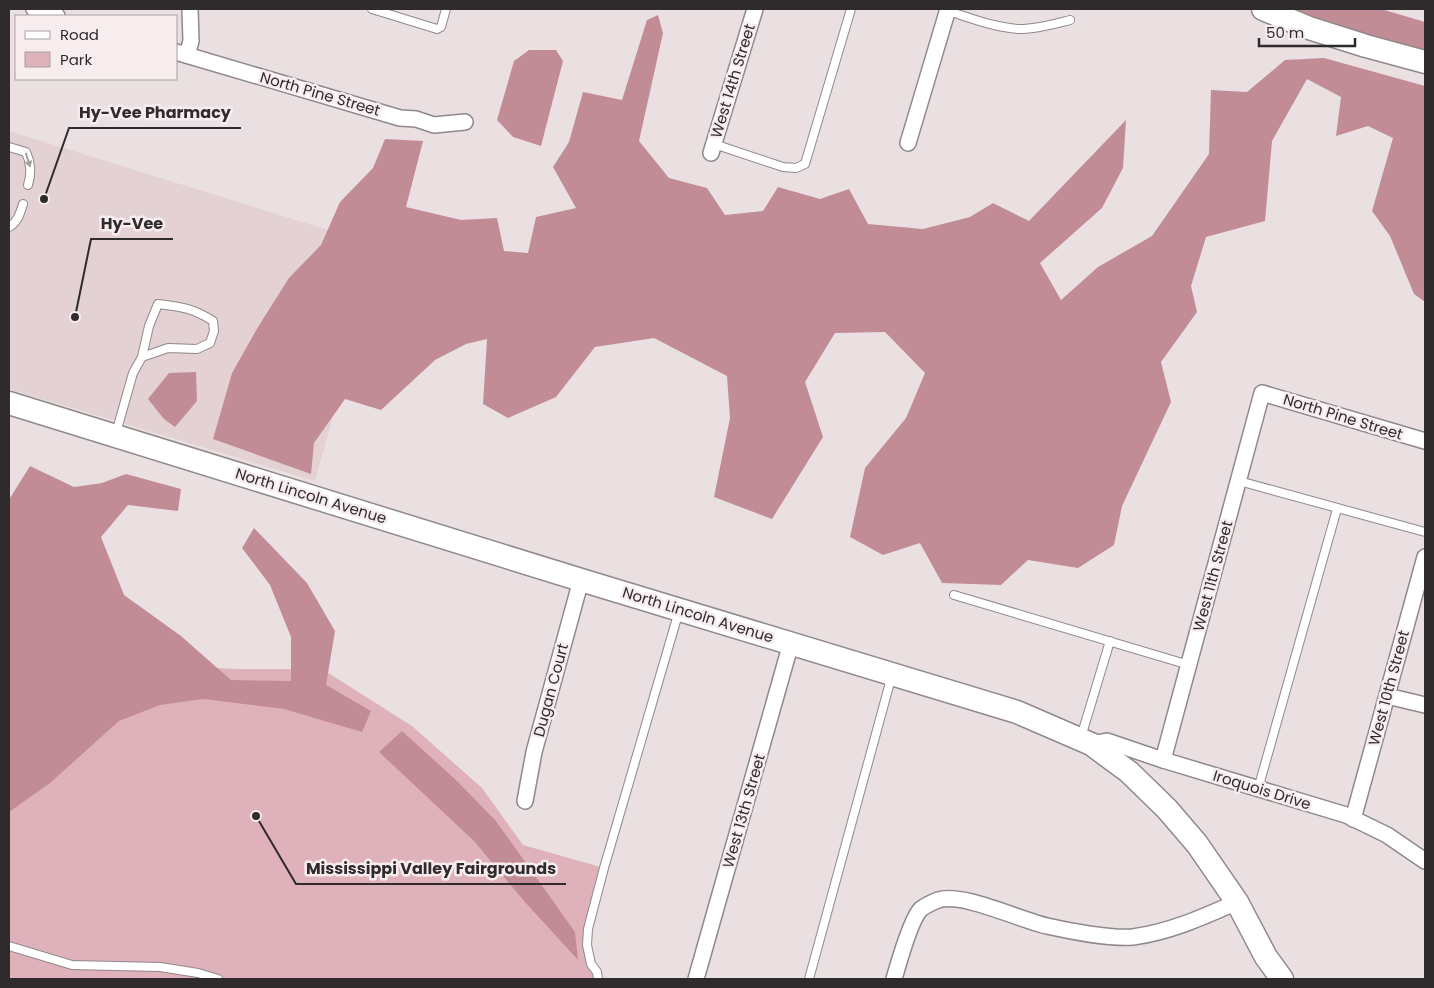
<svg xmlns="http://www.w3.org/2000/svg" width="1434" height="988" font-family="Poppins,sans-serif">
  <style>
    .built { fill: #e3d1d4 }
    .green { fill: #dfb1ba }
    .forest { fill: #c28c97 }
    .lines { fill: none; stroke-linecap: round; stroke-linejoin: round }
    .lane-casing { stroke: #91888a; stroke-width: 10 }
    .street-casing { stroke: #91888a; stroke-width: 18 }
    .secondary-casing { stroke: #91888a; stroke-width: 25 }
    .lane { stroke: #fff; stroke-width: 8 }
    .street { stroke: #fff; stroke-width: 15 }
    .secondary { stroke: #fff; stroke-width: 22 }
    .oneway { fill: #a1a0a0 }
    .labels { text-anchor: middle; stroke-width: 5; stroke-linejoin: round; paint-order: stroke }
    .street-label { font-size: 15px; fill: #2f2b2c; stroke: #f7edef }
    .leader { fill: none; stroke: #2f2b2c; stroke-width: 2 }
    .callout-dot { fill: #2f2b2c; stroke: #f7edef; stroke-width: 2 }
    .callout-label { font-size: 16px; text-anchor: middle; font-weight: bold; fill: #2f2b2c; stroke: #f7edef; stroke-width: 5; stroke-linejoin: round; paint-order: stroke }
  </style>
  <rect width="100%" height="100%" fill="#eae0e2"/>
  <path class="built" d="M9 131 380 246 315 481 9 389Z"/>
  <path class="green" d="M144 665 235 669H322L412 726 482 788 523 845 604 868 587 945 598 979H9V767Z"/>
  <g class="forest">
    <path d="M1285 9H1381L1425 22V51L1386 41Z"/>
    <path d="M658 15 663 33 639 141 669 178 707 188 725 215 763 211 778 187 820 199 849 189 868 224 923 229 970 217 993 203 1029 221 1126 120 1123 168 1102 208 1040 263 1061 300 1098 267 1152 236 1209 154 1211 90 1247 92 1285 60 1324 58 1425 86V302L1414 294 1390 236 1372 211 1393 138 1368 126 1336 136 1341 97 1307 79 1272 141 1265 221 1206 237 1191 286 1197 312 1161 362 1171 402 1122 506 1114 545 1078 568 1028 560 1001 585 942 583 920 543 883 555 850 537 865 468 906 418 925 373 885 332 835 333 805 382 823 437 772 519 714 497 730 418 727 376 654 338 595 347 556 397 508 418 483 404 487 339 466 344 435 360 381 410 345 399 314 443 311 474 213 439 232 373 258 327 289 278 321 245 340 202 373 168 385 139 423 141 406 207 461 220 497 218 504 251 528 253 536 217 576 208 553 167 569 142 583 92 622 100 647 20Z"/>
    <path d="M529 50H556L563 61 541 146 513 137 497 120 514 61Z"/>
    <path d="M196 372 197 401 175 427 164 419 148 399 169 373Z"/>
    <path d="M30 466 74 487 102 483 126 474 181 489 178 511 128 505 101 537 124 595 181 636 231 680 291 681V637L270 585 242 548 254 528 307 583 335 631 326 685 371 711 362 732 284 709 203 699 160 705 119 721 50 783 9 812V503L10 498Z"/>
    <path d="M402 731 457 781 496 821 575 932 578 960 524 901 474 841 379 752Z"/>
  </g>
  <g class="lines">
    <defs>
      <g id="lane">
        <path d="M372 9 437 29 441 27 446 9"/>
        <path d="M948 11C971 18 995 28 1020 29 1037 29 1054 24 1070 20"/>
        <path d="M714 144 783 167 796 168 805 164 851 9"/>
        <path d="M9 147 26 152C31 163 32 173 28 185"/>
        <path d="M9 227C18 222 20 213 23 204"/>
        <path d="M116 433 133 373 142 357 168 348 197 349 210 343 214 331 213 321C193 308 182 307 158 304L149 326 142 357"/>
        <path d="M1239 481 1425 532"/>
        <path d="M954 595 1189 665"/>
        <path d="M1081 737 1110 641"/>
        <path d="M1258 789 1337 509"/>
        <path d="M9 946 72 965 160 967 198 973 218 979"/>
        <path d="M598 979 597 972 591 964 587 945 588 929 604 868 679 611"/>
        <path d="M809 979 892 675"/>
      </g>
      <g id="street">
        <path d="M34 9 57 16"/>
        <path d="M176 52 400 118 416 119 434 125 465 122"/>
        <path d="M187 55 191 41 190 9"/>
        <path d="M908 143 948 9"/>
        <path d="M711 153 755 9"/>
        <path d="M1387 696 1425 705"/>
        <path d="M1091 744 1107 741 1163 760 1346 815 1387 835 1425 861"/>
        <path d="M1163 760 1262 393 1425 441"/>
        <path d="M525 801 534 752 581 580"/>
        <path d="M1353 819 1425 557"/>
        <path d="M696 979 791 643"/>
        <path d="M894 979C898 965 911 918 921 909 925 906 933 902 938 900 962 892 1020 920 1047 926 1069 931 1111 939 1133 937 1170 932 1203 917 1237 902"/>
      </g>
      <g id="secondary">
        <path d="M1263 9 1309 28 1366 46 1425 62"/>
        <path d="M9 403 581 580 1017 712 1091 744 1129 772 1167 809 1197 844 1237 902 1266 957 1282 979"/>
      </g>
    </defs>
    <use href="#lane" class="lane-casing"/>
    <use href="#street" class="street-casing"/>
    <use href="#secondary" class="secondary-casing"/>
    <use href="#lane" class="lane"/>
    <use href="#street" class="street"/>
    <use href="#secondary" class="secondary"/>
  </g>
  <defs><path id="oneway-solid" d="M-6-.8H1V-3.2L6.5 0L1 3.2V.8H-6Z" transform="scale(1.25)"/></defs>
  <use class="oneway" href="#oneway-solid" transform="translate(28 160) rotate(73)"/>
  <g class="labels">
    <g class="street-label">
      <text transform="translate(733 81) rotate(-73)" y="5">West 14th Street</text>
      <text transform="translate(320 94) rotate(16)" y="5">North Pine Street</text>
      <text transform="translate(1343 417) rotate(17)" y="5">North Pine Street</text>
      <text transform="translate(311 496) rotate(17)" y="5">North Lincoln Avenue</text>
      <text transform="translate(1213 576) rotate(-75)" y="5">West 11th Street</text>
      <text transform="translate(698 615) rotate(17)" y="5">North Lincoln Avenue</text>
      <text transform="translate(1389 688) rotate(-75)" y="5">West 10th Street</text>
      <text transform="translate(551 690) rotate(-75)" y="5">Dugan Court</text>
      <text transform="translate(1262 790) rotate(17)" y="5">Iroquois Drive</text>
      <text transform="translate(744 811) rotate(-74)" y="5">West 13th Street</text>
    </g>
  </g>
  <path class="leader" d="M44 199L69 128H241M75 317L91 239H173M256 816L296 884H566"/>
  <g class="callout-dot">
    <circle cx="44" cy="199" r="5"/>
    <circle cx="75" cy="317" r="5"/>
    <circle cx="256" cy="816" r="5"/>
  </g>
  <g class="callout-label">
    <text x="155" y="118">Hy-Vee Pharmacy</text>
    <text x="132" y="229">Hy-Vee</text>
    <text x="431" y="874">Mississippi Valley Fairgrounds</text>
  </g>
  <rect width="1434" height="988" fill="none" stroke="#2f2b2c" stroke-width="20"/>
  <rect x="15" y="15" width="162" height="65" fill="#f7edef" stroke="#a79fa1"/>
  <rect x="25" y="31" width="25" height="8" fill="#ffffff" stroke="#a79fa1"/>
  <text x="60" y="40" font-size="15" fill="#2f2b2c">Road</text>
  <rect x="25" y="52" width="25" height="15" fill="#dfb1ba" stroke="#a79fa1"/>
  <text x="60" y="65" font-size="15" fill="#2f2b2c">Park</text>
  <path d="M1259 38v8h96v-8" fill="none" stroke="#2f2b2c" stroke-width="2.5"/>
  <text x="1266" y="38" font-size="15" fill="#2f2b2c" stroke="#f7edef" stroke-width="4" paint-order="stroke">50 m</text>
</svg>
